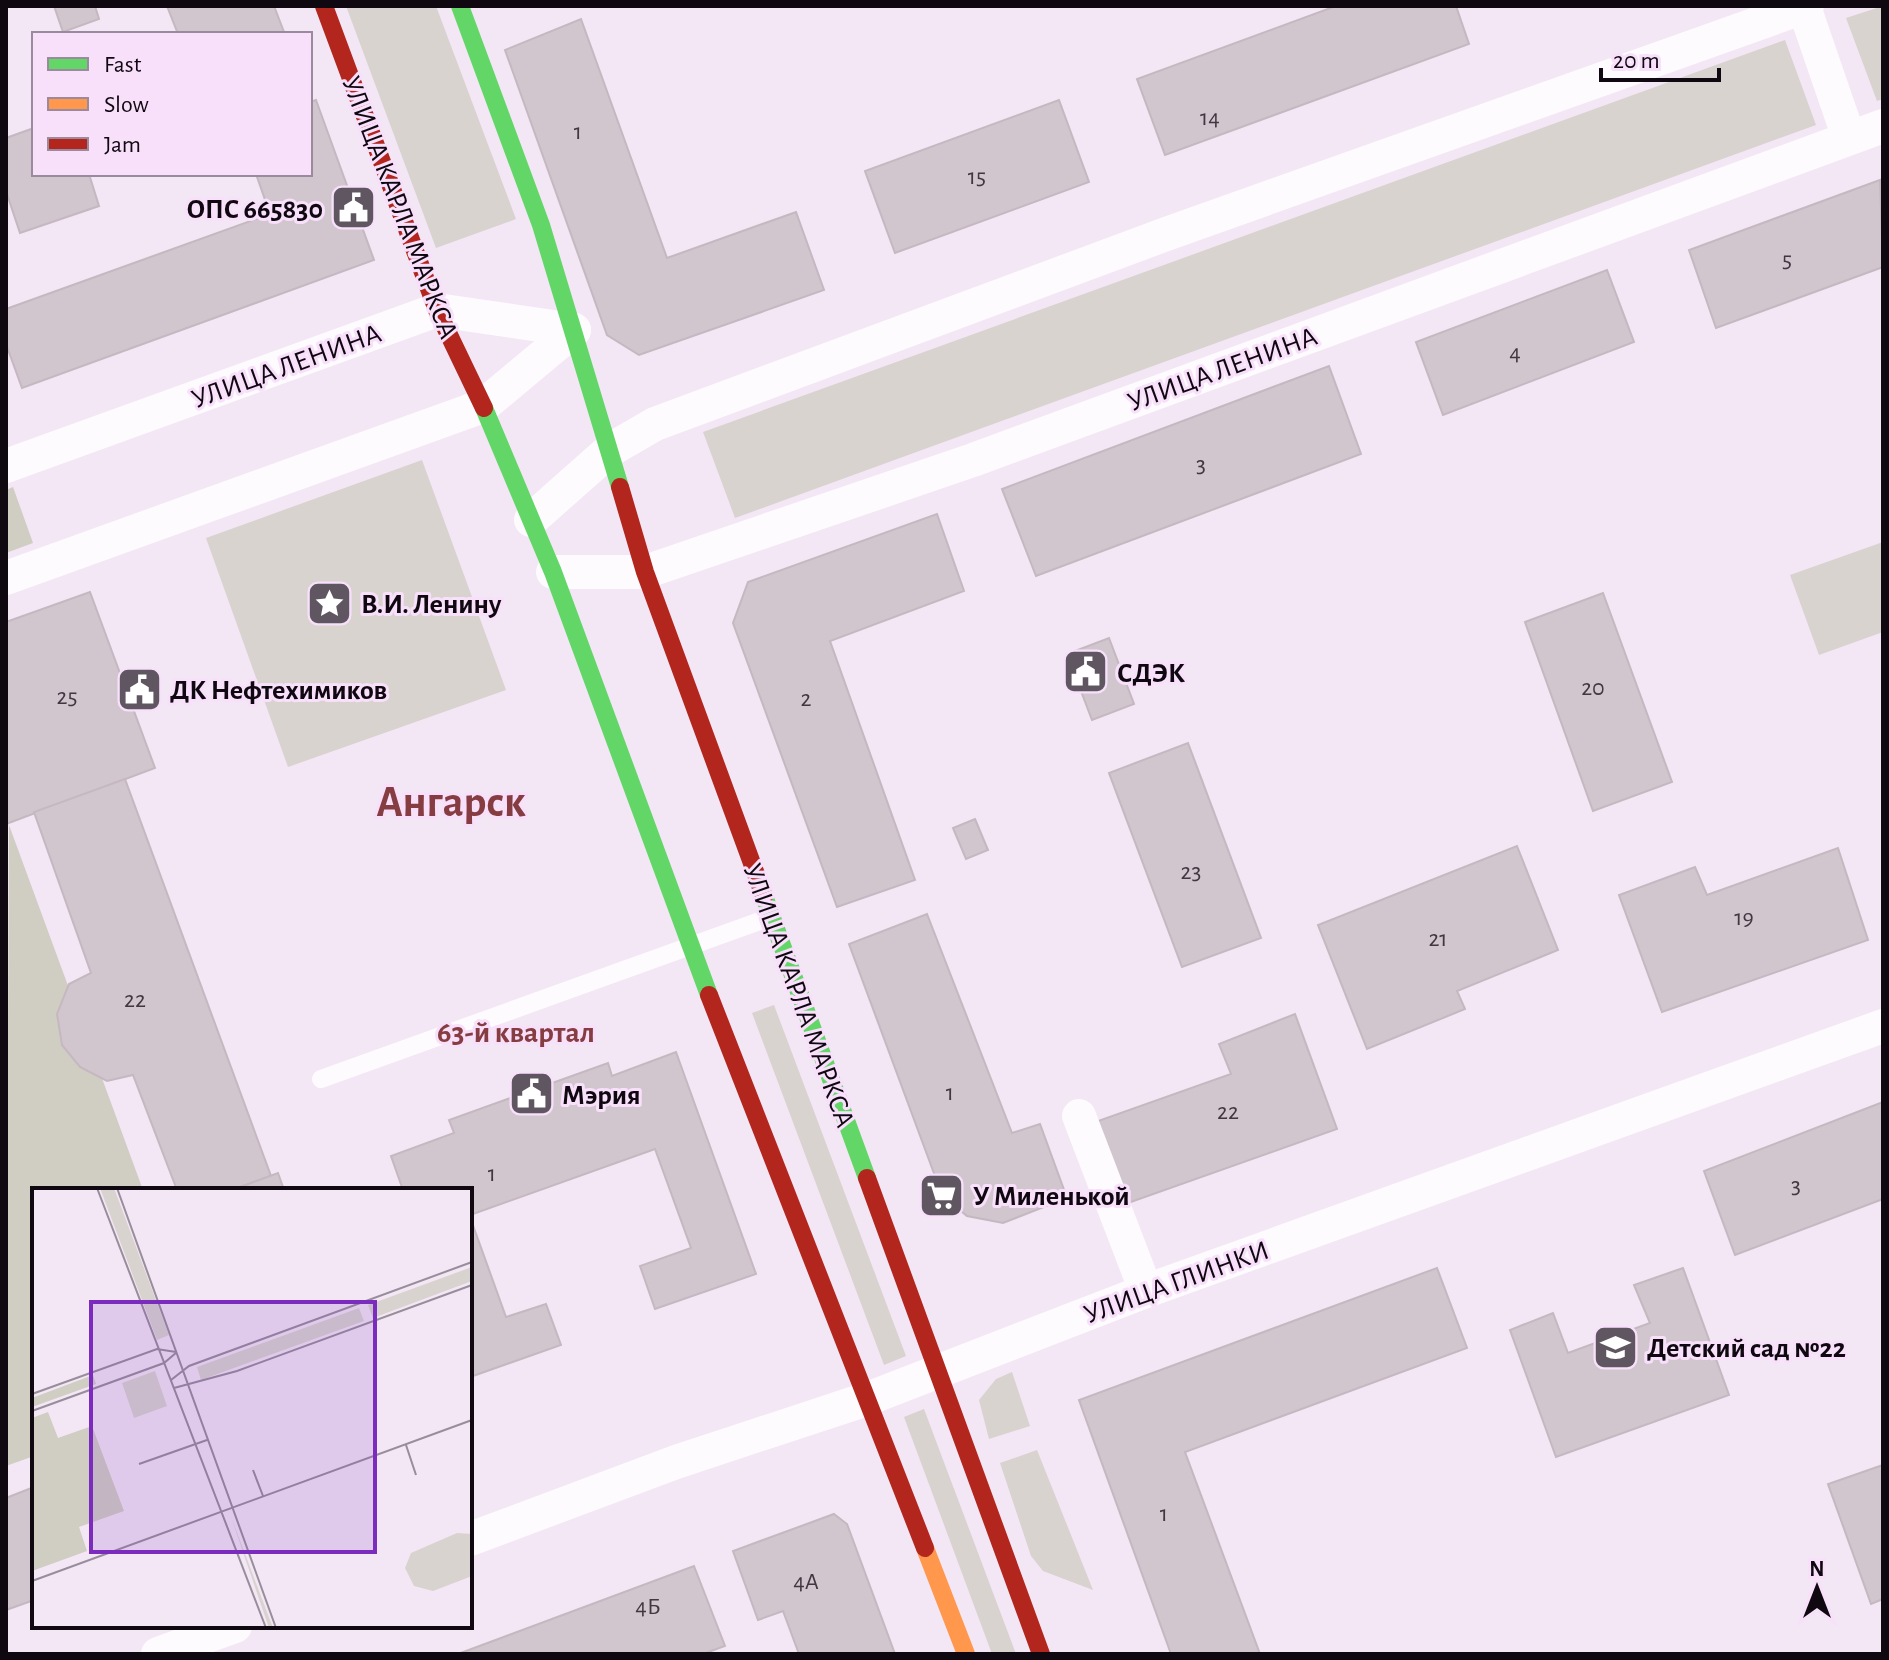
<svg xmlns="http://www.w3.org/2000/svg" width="1889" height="1660" font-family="'Alegreya Sans',sans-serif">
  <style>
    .green { fill: #d8d3cf }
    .forest { fill: #d0cdc3 }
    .building { fill: #d1c5ce; stroke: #c5b8c1; stroke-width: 2 }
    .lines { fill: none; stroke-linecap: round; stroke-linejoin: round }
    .lane { stroke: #fdfbfe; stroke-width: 18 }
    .street { stroke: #fdfbfe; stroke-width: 34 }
    .fast { stroke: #63d668; stroke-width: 18 }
    .slow { stroke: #ff974d; stroke-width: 18 }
    .jam { stroke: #b3261e; stroke-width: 18 }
    .labels { text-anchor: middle; stroke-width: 6; stroke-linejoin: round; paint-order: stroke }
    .number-label { font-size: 24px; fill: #403740 }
    .street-label { font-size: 28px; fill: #100811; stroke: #f8e0fb }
    .poi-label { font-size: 28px; font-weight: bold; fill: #100811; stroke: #f8e0fb; text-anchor: start }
    .neighbourhood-label { font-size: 30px; font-weight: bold; fill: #863d41; stroke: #f8e0fb }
    .town-label { font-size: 44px; font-weight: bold; fill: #863d41; stroke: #f8e0fb }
    .inset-road { fill: none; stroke: #988d9a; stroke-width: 2 }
    .view { fill: #7b2cbf; fill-opacity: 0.15; stroke: #7b2cbf; stroke-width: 4 }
    .inset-edge { fill: none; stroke: #100811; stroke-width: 4 }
  </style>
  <rect width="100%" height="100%" fill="#f3e6f5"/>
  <g class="green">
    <path d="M346 6H436L516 219 436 248Z"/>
    <path d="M1883 6V99L1877 101 1846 18Z"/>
    <path d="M1785 40 1816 125 735 518 703 432Z"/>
    <path d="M422 460 506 690 288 767 206 538Z"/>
    <path d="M1883 542V632L1819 655 1790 575Z"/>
    <path d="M774 1005 906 1356 884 1365 752 1013Z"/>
    <path d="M1012 1372 1030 1426 989 1439 979 1400 996 1379Z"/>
    <path d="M924 1409 1016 1654H992L904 1417Z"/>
    <path d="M1037 1450 1093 1590 1043 1571 1031 1556 1000 1463Z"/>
  </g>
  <g class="forest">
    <path d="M13 487 33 543 6 553V490Z"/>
    <path d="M9 825 143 1190H34V1456L6 1466Z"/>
  </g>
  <g class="building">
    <path d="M54 6H95L99 19 63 32Z"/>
    <path d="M167 6H274L284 32 178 34Z"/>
    <path d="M1336 6H1456L1469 44 1165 155 1137 79Z"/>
    <path d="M581 19 667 258 796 212 824 290 639 355 607 335 505 50Z"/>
    <path d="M316 100 374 260 22 388 6 344V309L270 214 256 174H310V102Z"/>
    <path d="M1059 100 1089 182 895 253 865 171Z"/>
    <path d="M34 128V174H89L99 206 20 233 6 191V138Z"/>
    <path d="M1880 180 1883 267 1716 328 1689 250Z"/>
    <path d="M1607 270 1634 342 1443 415 1416 342Z"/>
    <path d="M1329 366 1361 454 1036 576 1002 489Z"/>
    <path d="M937 514 964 591 830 641 915 880 837 907 733 623 748 582Z"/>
    <path d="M90 592 155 768 6 824V622Z"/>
    <path d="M1603 593 1672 782 1593 811 1525 622Z"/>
    <path d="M1109 638 1134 704 1092 720 1067 654Z"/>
    <path d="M1188 743 1261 938 1182 967 1109 773Z"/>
    <path d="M125 779 271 1176 233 1190H177L133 1075 107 1081 80 1067 62 1045 57 1014 69 984 91 973 34 812Z"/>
    <path d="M975 819 988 850 966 859 953 828Z"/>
    <path d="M1517 846 1558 950 1457 991 1465 1009 1367 1049 1318 925Z"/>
    <path d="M1838 848 1868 940 1662 1012 1619 895 1695 867 1707 895Z"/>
    <path d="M927 914 1012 1133 1040 1124 1067 1198 1003 1223 967 1216 942 1195 849 944Z"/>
    <path d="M1295 1014 1337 1129 1128 1203 1098 1121 1231 1074 1219 1044Z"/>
    <path d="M676 1052 756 1274 655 1309 640 1266 691 1248 655 1149 470 1215V1190H403L391 1156 454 1133 449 1120 608 1063 612 1076Z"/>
    <path d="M1883 1102V1199L1735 1255 1704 1171Z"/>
    <path d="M278 1173 284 1190H232Z"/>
    <path d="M470 1217 506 1317 546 1304 561 1345 470 1377Z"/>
    <path d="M1437 1268 1467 1348 1185 1452 1260 1654H1171L1079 1400Z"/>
    <path d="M1683 1268 1729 1395 1556 1457 1510 1330 1553 1313 1568 1353 1650 1323 1634 1285Z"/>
    <path d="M1883 1465V1599L1871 1604 1828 1484Z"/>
    <path d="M34 1487V1600L6 1610V1498Z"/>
    <path d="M834 1514 847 1524 895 1654H799L783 1611 758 1620 733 1551Z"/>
    <path d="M694 1566 725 1646 703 1654H458Z"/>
  </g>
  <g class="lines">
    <path class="lane" d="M321 1079 771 917"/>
    <g class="street">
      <path d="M1804 7 1849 138"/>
      <path d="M6 466 437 310 574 330"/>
      <path d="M531 520 610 450 655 424 1169 233 1807 6"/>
      <path d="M553 572H645L973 460 1883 126"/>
      <path d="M6 578 483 406 574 330"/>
      <path d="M1079 1116 1146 1291"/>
      <path d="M470 1539 676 1462 867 1399 1146 1291 1883 1026"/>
      <path d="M158 1654 235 1626"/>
    </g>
    <g class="fast">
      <path d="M460 6 541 225 620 487"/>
      <path d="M484 408 553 572 709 995"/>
      <path d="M764 896 867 1178"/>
    </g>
    <path class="slow" d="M925 1548 966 1654"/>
    <g class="jam">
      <path d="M324 6 437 310 484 408"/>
      <path d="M620 487 645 572 764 896"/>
      <path d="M709 995 925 1548"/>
      <path d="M867 1178 1041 1654"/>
    </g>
  </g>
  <defs>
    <symbol id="civic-square" viewBox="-11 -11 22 22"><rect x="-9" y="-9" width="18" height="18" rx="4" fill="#5f5661" stroke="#f8e0fb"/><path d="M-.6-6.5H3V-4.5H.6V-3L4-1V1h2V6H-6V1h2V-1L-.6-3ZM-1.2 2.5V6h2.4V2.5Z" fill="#fff"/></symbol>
    <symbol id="sight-square" viewBox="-11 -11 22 22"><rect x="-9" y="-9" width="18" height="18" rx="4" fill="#5f5661" stroke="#f8e0fb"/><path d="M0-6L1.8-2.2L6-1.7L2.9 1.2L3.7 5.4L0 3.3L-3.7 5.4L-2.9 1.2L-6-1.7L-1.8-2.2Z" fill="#fff"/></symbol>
    <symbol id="supermarket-square" viewBox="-11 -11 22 22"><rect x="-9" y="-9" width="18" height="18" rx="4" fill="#5f5661" stroke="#f8e0fb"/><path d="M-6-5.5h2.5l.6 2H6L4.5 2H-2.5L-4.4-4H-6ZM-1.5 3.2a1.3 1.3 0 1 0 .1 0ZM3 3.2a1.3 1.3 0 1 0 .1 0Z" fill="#fff"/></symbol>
    <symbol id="school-square" viewBox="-11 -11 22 22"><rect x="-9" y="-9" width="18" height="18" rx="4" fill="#5f5661" stroke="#f8e0fb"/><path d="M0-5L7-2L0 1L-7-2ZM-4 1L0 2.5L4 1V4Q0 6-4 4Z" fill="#fff"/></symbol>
  </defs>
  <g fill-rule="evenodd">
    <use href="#civic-square" x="328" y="182" width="51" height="51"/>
    <use href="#sight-square" x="304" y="578" width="51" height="51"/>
    <use href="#civic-square" x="1060" y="646" width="51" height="51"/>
    <use href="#civic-square" x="114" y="664" width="51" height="51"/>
    <use href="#civic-square" x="506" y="1068" width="51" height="51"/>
    <use href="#supermarket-square" x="916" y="1170" width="51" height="51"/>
    <use href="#school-square" x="1590" y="1322" width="51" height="51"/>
  </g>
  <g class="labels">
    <g class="number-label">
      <text x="1210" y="125">14</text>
      <text x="578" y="139">1</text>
      <text x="977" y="184">15</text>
      <text x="1787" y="267">5</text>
      <text x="1515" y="360">4</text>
      <text x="1201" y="472">3</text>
      <text x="1593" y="695">20</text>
      <text x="67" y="704">25</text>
      <text x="806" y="706">2</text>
      <text x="1191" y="879">23</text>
      <text x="1744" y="925">19</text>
      <text x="1438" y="946">21</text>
      <text x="135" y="1007">22</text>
      <text x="950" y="1100">1</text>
      <text x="1228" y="1119">22</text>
      <text x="492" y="1181">1</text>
      <text x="1796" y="1193">3</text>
      <text x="1164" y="1521">1</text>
      <text x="806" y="1589">4А</text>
      <text x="648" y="1614">4Б</text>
    </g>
    <g class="street-label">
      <text transform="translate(401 207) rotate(69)" y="10">УЛИЦА КАРЛА МАРКСА</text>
      <text transform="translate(286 365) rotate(-20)" y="10">УЛИЦА ЛЕНИНА</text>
      <text transform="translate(1222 368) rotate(-20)" y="10">УЛИЦА ЛЕНИНА</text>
      <text transform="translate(800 995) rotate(70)" y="10">УЛИЦА КАРЛА МАРКСА</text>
      <text transform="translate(1176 1281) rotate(-20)" y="10">УЛИЦА ГЛИНКИ</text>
    </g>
    <g class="poi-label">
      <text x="323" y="218" text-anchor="end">ОПС 665830</text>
      <text x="361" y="613">В.И. Ленину</text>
      <text x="1117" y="682">СДЭК</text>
      <text x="170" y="699">ДК Нефтехимиков</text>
      <text x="562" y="1104">Мэрия</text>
      <text x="973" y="1205">У Миленькой</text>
      <text x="1647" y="1357">Детский сад №22</text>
    </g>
    <g class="neighbourhood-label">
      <text x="516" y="1042">63-й квартал</text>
    </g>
    <g class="town-label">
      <text x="451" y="816">Ангарск</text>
    </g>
  </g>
  <g transform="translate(32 1188)">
    <rect width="440" height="440" fill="#f3e6f5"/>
    <path d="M68 0H82L137 147 125 152ZM440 79V93L341 130 336 117ZM327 120 332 133 169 192 165 179ZM123 183 135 218 102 230 90 195ZM198 326 241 440H237ZM425 345 440 346V388L401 403 382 398 373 380 379 365Z" fill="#d8d3cf"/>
    <path d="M61 187 64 196 0 219V210ZM16 224 26 250 60 238 92 323 47 339 55 363 0 383V230Z" fill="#d0cdc3"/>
    <path class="inset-road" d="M65 0 234 440M85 0 244 440M139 192 157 178 440 74M142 200 205 183 440 97M0 206 125 161 144 164M0 223 132 175 145 164M374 257 384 287M107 276 175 252M221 282 231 308M0 393 440 232"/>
    <path class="view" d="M59 114H343V364H59Z"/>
    <rect width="440" height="440" class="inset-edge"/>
  </g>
  <rect width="1889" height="1660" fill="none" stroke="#100811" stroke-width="16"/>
  <rect x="32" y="32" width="280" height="144" fill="#f8e0fb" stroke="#9b8a9d" stroke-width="2"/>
  <rect x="48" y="58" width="40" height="12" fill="#63d668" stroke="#9b8a9d" stroke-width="2"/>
  <text x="104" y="72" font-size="24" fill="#100811">Fast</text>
  <rect x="48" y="98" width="40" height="12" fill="#ff974d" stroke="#9b8a9d" stroke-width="2"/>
  <text x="104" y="112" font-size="24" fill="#100811">Slow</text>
  <rect x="48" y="138" width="40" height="12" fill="#b3261e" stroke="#9b8a9d" stroke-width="2"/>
  <text x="104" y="152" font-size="24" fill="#100811">Jam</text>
  <g transform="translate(1817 1588)" stroke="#f8e0fb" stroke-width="6" paint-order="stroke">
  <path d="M0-6L14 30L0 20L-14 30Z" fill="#100811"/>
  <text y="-12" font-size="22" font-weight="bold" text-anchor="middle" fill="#100811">N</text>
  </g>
  <path d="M1601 68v12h118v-12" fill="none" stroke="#100811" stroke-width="4"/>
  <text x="1613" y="68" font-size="24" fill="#100811" stroke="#f8e0fb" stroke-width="6" paint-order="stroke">20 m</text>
</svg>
